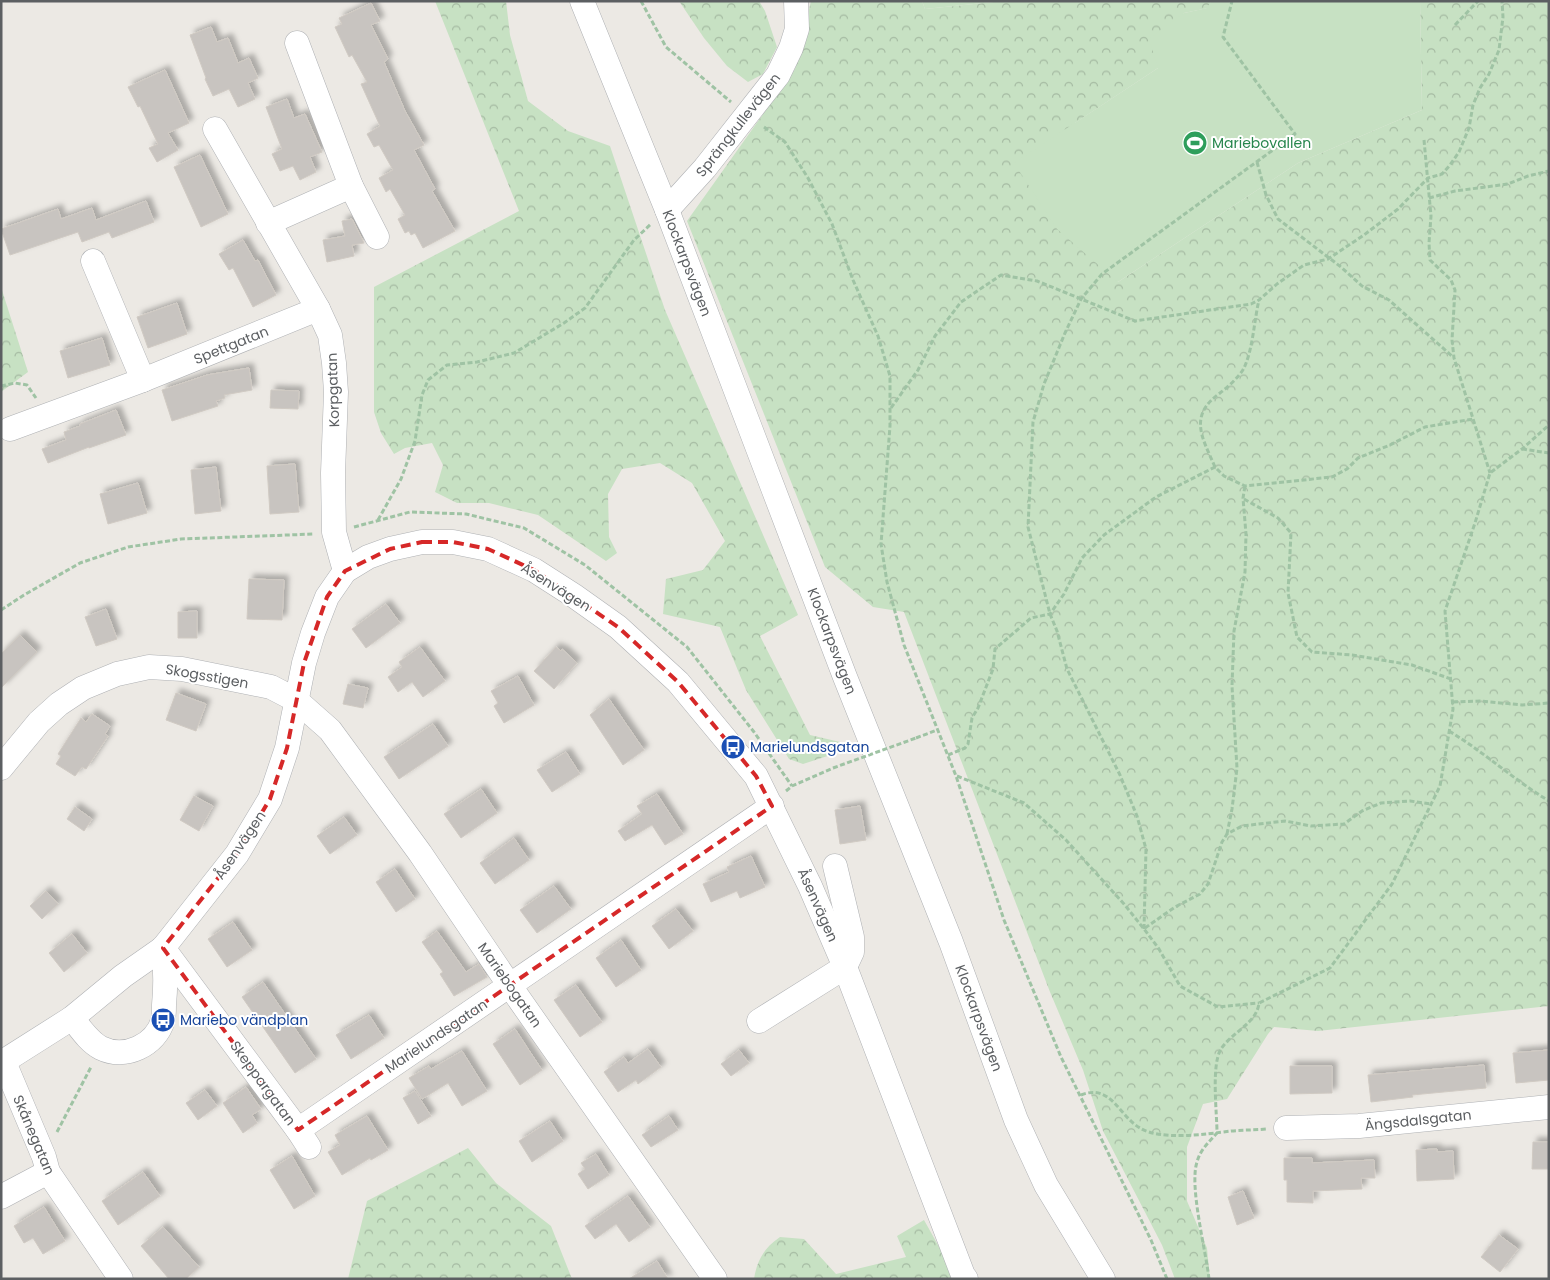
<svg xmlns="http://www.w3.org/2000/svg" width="1550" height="1280" font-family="Poppins,sans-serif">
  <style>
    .forest { fill: url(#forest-crowns) }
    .garden { fill: #c7e1c3 }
    .building { fill: #c8c4c0; stroke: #d0cac3; filter: url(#shadow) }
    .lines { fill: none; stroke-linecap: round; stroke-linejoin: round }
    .minor-casing { stroke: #afb1b4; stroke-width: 25 }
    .path { stroke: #9fc3a4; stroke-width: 3; stroke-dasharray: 5 2.5; stroke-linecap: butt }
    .minor { stroke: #fff; stroke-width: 24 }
    .path-bridge { stroke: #9fc3a4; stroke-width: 3; stroke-dasharray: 5 2.5; stroke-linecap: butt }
    .marked { fill: none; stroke: #d62828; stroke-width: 4; stroke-dasharray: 10 6; stroke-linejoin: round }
    .labels { text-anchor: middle; stroke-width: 4; stroke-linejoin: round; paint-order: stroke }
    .street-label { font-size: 14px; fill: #5c5f62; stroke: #fff }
    .leisure-label { font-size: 14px; fill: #27864d; stroke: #fff; text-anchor: start }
    .transit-label { font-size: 14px; fill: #164399; stroke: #fff; text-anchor: start }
  </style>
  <defs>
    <pattern id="forest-crowns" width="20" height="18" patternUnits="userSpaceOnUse" patternTransform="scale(1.25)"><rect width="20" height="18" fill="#c7e1c3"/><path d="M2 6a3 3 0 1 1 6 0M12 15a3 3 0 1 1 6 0" fill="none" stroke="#a5baa2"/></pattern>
    <filter id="shadow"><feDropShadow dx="4.5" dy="-4.5" stdDeviation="2.5" flood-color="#0004"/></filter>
  </defs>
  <rect width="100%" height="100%" fill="#ece9e4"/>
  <g class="forest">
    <path d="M435 1H506L510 35 528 101 568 131 610 146 665 310 798 615 760 636 810 735 840 742V752L803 764 789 759 746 690 720 627 663 614 666 579 703 570 725 541 692 483 660 463 622 469 608 494 609 537 617 553 606 561 538 515 489 503H457L435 492 443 465 432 443 405 448 394 454 381 433 374 412V287L519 211Z"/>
    <path d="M679 1H759L765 11 777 47 763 74 748 82 727 66 704 38Z"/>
    <path d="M811 1H922L925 9 1003 1H1211L1208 8 1184 13 1158 68 1075 123 1118 282 1298 163 1422 110 1420 1H1549V1006L1318 1031 1274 1027 1268 1034 1227 1099 1203 1104 1187 1147V1201L1207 1248 1210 1279H1175L1162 1245 1103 1131 1083 1070 1050 992 904 612 873 607 825 567 687 221 795 69Z"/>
    <path d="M1 287 28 372 1 392Z"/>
    <path d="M468 1148 496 1183 551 1226 572 1279H348L367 1201Z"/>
    <path d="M924 1220 957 1279H754C757 1260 764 1248 780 1237L804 1239 836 1274 906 1257 897 1236Z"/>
  </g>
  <g class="garden">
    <path d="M922 1H1003L925 9Z"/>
    <path d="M1211 1H1420L1422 110 1298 163 1118 282 1057 229 1014 163 1158 68 1149 39 1184 13 1207 8Z"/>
  </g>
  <g class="building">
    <path d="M371 3 380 21 371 25 388 59 384 62 405 111 424 145 414 150 435 189 432 191 455 231 423 248 415 233 411 235 409 231 405 233 398 219 405 215 390 189 386 192 379 178 393 170 379 145 374 147 367 134 380 126 361 84 367 82 352 55 349 57 335 27 342 24 339 18Z"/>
    <path d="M211 27 217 42 228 38 238 63 249 58 258 78 248 83 255 99 238 107 229 89 213 96 205 79 206 78 190 35Z"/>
    <path d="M165 70 189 123 168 133 178 150 157 162 149 148 158 144 140 106 138 107 128 87Z"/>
    <path d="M287 99 294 118 305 114 322 152 310 157 316 172 300 180 293 166 280 171 272 154 282 149 266 107Z"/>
    <path d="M200 155 228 214 201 227 174 167Z"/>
    <path d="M146 201 154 222 112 238 109 232 82 242 78 232 10 255 1 229 58 209 61 219 92 208 96 220Z"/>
    <path d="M352 219 364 243 352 245 354 256 327 262 323 240 345 236 342 221Z"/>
    <path d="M243 240 255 261 258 260 276 295 253 307 233 268 229 270 219 254Z"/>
    <path d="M177 303 187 334 148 348 137 317Z"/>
    <path d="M102 338 110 365 68 378 60 351Z"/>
    <path d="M249 368 252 390 224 395 225 398 216 401 218 406 172 421 162 390 207 375Z"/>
    <path d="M271 390 299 391 298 409 270 408Z"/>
    <path d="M116 410 126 435 89 448V447L48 463 42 449 66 440 64 432 80 426V424Z"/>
    <path d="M295 464 299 512 270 514 267 466Z"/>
    <path d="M216 467 221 511 195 514 191 470Z"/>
    <path d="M138 483 147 513 108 524 100 494Z"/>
    <path d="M249 579 284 580 282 620 247 619Z"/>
    <path d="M386 604 400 623 366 648 352 629Z"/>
    <path d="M106 609 117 639 96 646 85 617Z"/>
    <path d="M197 611V638H178V612Z"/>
    <path d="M20 635 37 652 1 688V654Z"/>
    <path d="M420 647 445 681 423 697 412 682 398 692 388 677 402 667 399 662Z"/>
    <path d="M556 647 561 651 562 649 577 663 554 689 534 671Z"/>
    <path d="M518 676 534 705 504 723 494 706 498 703 491 691Z"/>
    <path d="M348 684 368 688 363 708 343 704Z"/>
    <path d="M176 693 206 704 196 731 166 720Z"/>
    <path d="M609 699 644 750 623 765 590 715Z"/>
    <path d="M92 714 110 726 105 734 108 736 86 769 82 767 75 776 56 764 61 756 58 754 81 718 86 722Z"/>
    <path d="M433 724 448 746 399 779 384 757Z"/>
    <path d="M566 752 580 774 552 792 537 770Z"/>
    <path d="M481 789 497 813 461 838 444 814Z"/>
    <path d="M657 794 683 834 665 845 652 825 625 841 618 831 642 814 637 806Z"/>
    <path d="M194 796 213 806 199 831 180 820Z"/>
    <path d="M860 806 866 840 840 844 835 810Z"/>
    <path d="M75 807 92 819 84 831 67 819Z"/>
    <path d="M344 817 357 835 330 854 317 836Z"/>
    <path d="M514 838 529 860 495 884 480 863Z"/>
    <path d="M751 856 765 887 740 898 737 891 711 902 703 884 729 872 727 867Z"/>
    <path d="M395 869 415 899 396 912 376 882Z"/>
    <path d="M554 886 571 909 537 933 520 910Z"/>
    <path d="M46 891 58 904 42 919 30 906Z"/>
    <path d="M676 909 693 931 669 949 652 926Z"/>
    <path d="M233 922 252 950 227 967 208 939Z"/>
    <path d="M437 931 466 972 479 964 487 977 454 996 440 974 443 972 422 942Z"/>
    <path d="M72 934 87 953 64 972 49 953Z"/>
    <path d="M621 940 641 970 616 987 596 958Z"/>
    <path d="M263 982 316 1059 295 1073 242 997Z"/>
    <path d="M576 985 602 1022 580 1037 554 1000Z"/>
    <path d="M369 1015 384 1038 351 1059 336 1035Z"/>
    <path d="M515 1029 542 1070 520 1085 493 1044Z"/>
    <path d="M648 1049 661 1067 638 1084 636 1080 618 1092 604 1072 624 1057 628 1063Z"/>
    <path d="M739 1050 749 1063 731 1076 721 1064Z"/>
    <path d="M1549 1050V1080L1516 1083 1513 1053Z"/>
    <path d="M462 1051 487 1091 462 1106 448 1083 422 1099 409 1078 429 1066 431 1069Z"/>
    <path d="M1484 1065 1486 1088 1412 1095 1413 1097 1371 1102 1368 1075Z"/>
    <path d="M1290 1066H1332V1093L1290 1094Z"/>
    <path d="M246 1087 261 1109 252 1115 257 1123 243 1133 223 1103Z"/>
    <path d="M205 1090 217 1106 198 1120 186 1103Z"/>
    <path d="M415 1091 431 1116 418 1124 403 1098Z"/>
    <path d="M367 1116 388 1150 371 1160 370 1158 342 1175 328 1152 340 1145 335 1135Z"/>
    <path d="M669 1116 678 1130 651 1147 642 1135Z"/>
    <path d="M550 1121 563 1141 532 1162 519 1141Z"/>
    <path d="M1533 1142H1549V1169H1532Z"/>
    <path d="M1437 1149V1152L1453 1151 1454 1179 1417 1181 1416 1150Z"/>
    <path d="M596 1154 609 1175 588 1189 578 1174 585 1169 581 1163Z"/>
    <path d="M292 1156 315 1196 294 1209 270 1170Z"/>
    <path d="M1284 1158H1312V1163L1374 1160 1375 1178H1361L1362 1189 1313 1191V1203L1287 1202V1180H1284Z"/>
    <path d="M143 1172 160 1196 118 1225 102 1201Z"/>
    <path d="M1243 1191 1254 1218 1237 1225 1228 1197Z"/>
    <path d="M628 1196 650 1227 629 1242 616 1224 595 1239 585 1226Z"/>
    <path d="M44 1207 65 1241 43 1254 33 1238 24 1243 14 1226Z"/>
    <path d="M163 1227 199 1267 186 1279H169L141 1246Z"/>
    <path d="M1499 1235 1518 1249 1500 1272 1481 1257Z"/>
    <path d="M657 1261 668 1279H629Z"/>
  </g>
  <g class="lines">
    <defs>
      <g id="minor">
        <path d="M582 1 667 210 845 677 951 942 1016 1120 1046 1185 1103 1279"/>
        <path d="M215 129 318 309 330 335 334 363 336 392 333 473 334 532 345 571"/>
        <path d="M351 186 377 237"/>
        <path d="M667 210 705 168 778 75 791 48 797 29 796 1"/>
        <path d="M268 223 351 186 297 43"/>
        <path d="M93 261 143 380"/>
        <path d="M10 429 143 380 318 309"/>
        <path d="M1 768 39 722 59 704 83 688 117 674 149 667 182 669 271 687 296 700 330 730 420 853 510 986 715 1279"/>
        <path d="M163 948 298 1130 309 1147"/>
        <path d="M72 1018C80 1028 89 1042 101 1048 125 1060 156 1045 163 1020 164 1016 164 1010 164 1005 166 984 166 969 163 948"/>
        <path d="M759 1021 845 967 852 952V937L835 866"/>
        <path d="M4 1062 44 1157 48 1172 121 1279"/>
        <path d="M1 1063 72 1018 123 976 163 948 237 854 270 799 287 748 304 663 313 633 327 597 345 571 368 557 390 549 422 542H453L488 549 534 570 573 595 618 627 678 682 756 776 810 886 845 967 963 1275 966 1279"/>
        <path d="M1286 1128 1359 1126 1549 1107"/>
        <path d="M298 1130 772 806"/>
        <path d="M1 1197 48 1172"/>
      </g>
    </defs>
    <use href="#minor" class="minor-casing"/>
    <g class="path">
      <path d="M641 1 666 47 731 102"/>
      <path d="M1455 25 1478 1"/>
      <path d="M764 127 785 142 808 178 832 224 853 280 878 336 890 376V426L881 544 887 582 904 645 956 776 1004 920 1061 1057 1151 1240 1167 1279"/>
      <path d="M1424 140 1431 216 1429 243 1430 260 1451 280 1455 290 1452 340 1454 358 1490 473"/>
      <path d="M1257 162 1266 195 1278 219 1341 267 1362 286 1389 300 1453 357"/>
      <path d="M1429 198 1455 191 1508 184 1528 176 1549 171"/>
      <path d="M1 386 15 383 27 385 36 398"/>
      <path d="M891 408 918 370 935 336 961 302 1001 275 1037 281 1135 321 1251 304 1259 300 1277 284 1304 265 1328 259 1364 235 1398 209 1428 178 1442 174 1450 165 1459 152 1469 128 1473 105 1480 88 1489 74 1499 50 1503 17 1502 1"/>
      <path d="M1522 449 1549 453"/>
      <path d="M1215 467C1202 437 1188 416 1220 393 1228 387 1239 377 1244 368 1253 349 1254 321 1259 300"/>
      <path d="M1244 499 1278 518 1291 533 1288 593 1297 637 1312 652 1352 655 1412 665 1451 679"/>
      <path d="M378 520 401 479 415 441 422 395 428 380 447 365 477 362 514 353 564 323 585 308 634 240 651 224"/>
      <path d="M354 527 410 512 466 514 524 528 585 565 687 647 754 732 792 786"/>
      <path d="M1 610 24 595 80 563 128 547 181 539 314 534"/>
      <path d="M1453 702 1481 701 1522 705 1549 703"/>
      <path d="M1449 731C1484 752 1514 780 1549 801"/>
      <path d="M916 738 937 730"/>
      <path d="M948 755 965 748 968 744 972 718 978 708 993 669 995 649 1031 618 1050 614 1064 594 1082 558 1104 535 1156 497 1215 467 1224 476 1245 486 1332 477 1347 469 1358 458 1390 445 1425 427 1473 419"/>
      <path d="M957 776 1024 803 1066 840 1124 904 1144 929 1159 949 1180 986 1218 1007 1259 1003"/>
      <path d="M786 791 792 786 833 768"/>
      <path d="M1227 834 1232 809 1237 768 1232 686 1234 631 1245 572 1246 534 1243 498 1245 486"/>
      <path d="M1145 928 1175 907 1200 894 1208 884 1222 842 1227 834 1242 826 1285 821 1311 826 1344 824 1362 811 1381 803 1410 801 1431 804"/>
      <path d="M1144 929 1146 849 1137 816 1120 775 1067 669 1057 631 1050 614 1028 527 1033 422 1044 384 1065 333 1081 299 1102 274 1295 134 1223 37 1232 1"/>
      <path d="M1081 1095C1111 1083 1119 1116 1140 1128 1161 1141 1207 1134 1231 1131 1243 1130 1254 1130 1266 1129"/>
      <path d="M57 1132 91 1067"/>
      <path d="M1209 1279C1206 1251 1189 1186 1197 1162 1200 1150 1209 1142 1217 1133 1217 1113 1211 1065 1221 1049 1232 1032 1257 1023 1259 1003L1330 968 1392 884 1440 786 1453 709 1445 611 1475 523 1490 473 1522 449 1549 425"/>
    </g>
    <use href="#minor" class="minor"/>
    <path class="path-bridge" d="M833 768 916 738"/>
  </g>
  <path class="marked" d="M422 542H453L488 549 534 570 618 627 678 682 756 776 772 806 298 1130 163 948 237 854 270 799 287 748 304 663 327 597 345 571 390 549Z"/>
  <defs>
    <symbol id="stadium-disc" viewBox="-11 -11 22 22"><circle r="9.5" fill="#2e9e5b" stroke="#fff"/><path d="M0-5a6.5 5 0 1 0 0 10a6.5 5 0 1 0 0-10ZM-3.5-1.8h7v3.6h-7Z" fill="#fff"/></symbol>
    <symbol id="bus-disc" viewBox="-11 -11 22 22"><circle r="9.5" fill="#1a4fb4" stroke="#fff"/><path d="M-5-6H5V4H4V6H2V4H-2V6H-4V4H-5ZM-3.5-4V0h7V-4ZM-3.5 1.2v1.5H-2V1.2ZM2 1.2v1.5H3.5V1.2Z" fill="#fff"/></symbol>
  </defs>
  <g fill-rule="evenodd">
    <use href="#stadium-disc" x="1181" y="129" width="28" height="28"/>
    <use href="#bus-disc" x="719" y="733" width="28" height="28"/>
    <use href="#bus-disc" x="149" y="1006" width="28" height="28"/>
  </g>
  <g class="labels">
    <g class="street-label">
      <text transform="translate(738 125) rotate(-52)" y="5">Sprängkullevägen</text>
      <text transform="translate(687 263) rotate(69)" y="5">Klockarpsvägen</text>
      <text transform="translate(231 345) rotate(-22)" y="5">Spettgatan</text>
      <text transform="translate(333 390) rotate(-92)" y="5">Korpgatan</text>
      <text transform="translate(556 587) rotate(32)" y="5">Åsenvägen</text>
      <text transform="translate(832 641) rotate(69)" y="5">Klockarpsvägen</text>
      <text transform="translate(207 676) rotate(10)" y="5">Skogsstigen</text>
      <text transform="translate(240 845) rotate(-56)" y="5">Åsenvägen</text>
      <text transform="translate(818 905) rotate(66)" y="5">Åsenvägen</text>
      <text transform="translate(510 985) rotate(55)" y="5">Mariebogatan</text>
      <text transform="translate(979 1018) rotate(70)" y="5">Klockarpsvägen</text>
      <text transform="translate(436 1036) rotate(-34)" y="5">Marielundsgatan</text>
      <text transform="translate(263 1083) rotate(54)" y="5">Skeppargatan</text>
      <text transform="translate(1418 1120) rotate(-6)" y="5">Ängsdalsgatan</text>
      <text transform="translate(34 1135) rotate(67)" y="5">Skånegatan</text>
    </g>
    <g class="leisure-label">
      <text x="1212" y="148">Mariebovallen</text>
    </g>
    <g class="transit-label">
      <text x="750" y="752">Marielundsgatan</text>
      <text x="180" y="1025">Mariebo vändplan</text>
    </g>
  </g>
  <rect width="1550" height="1280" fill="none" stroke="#5c5f62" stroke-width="5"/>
</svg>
